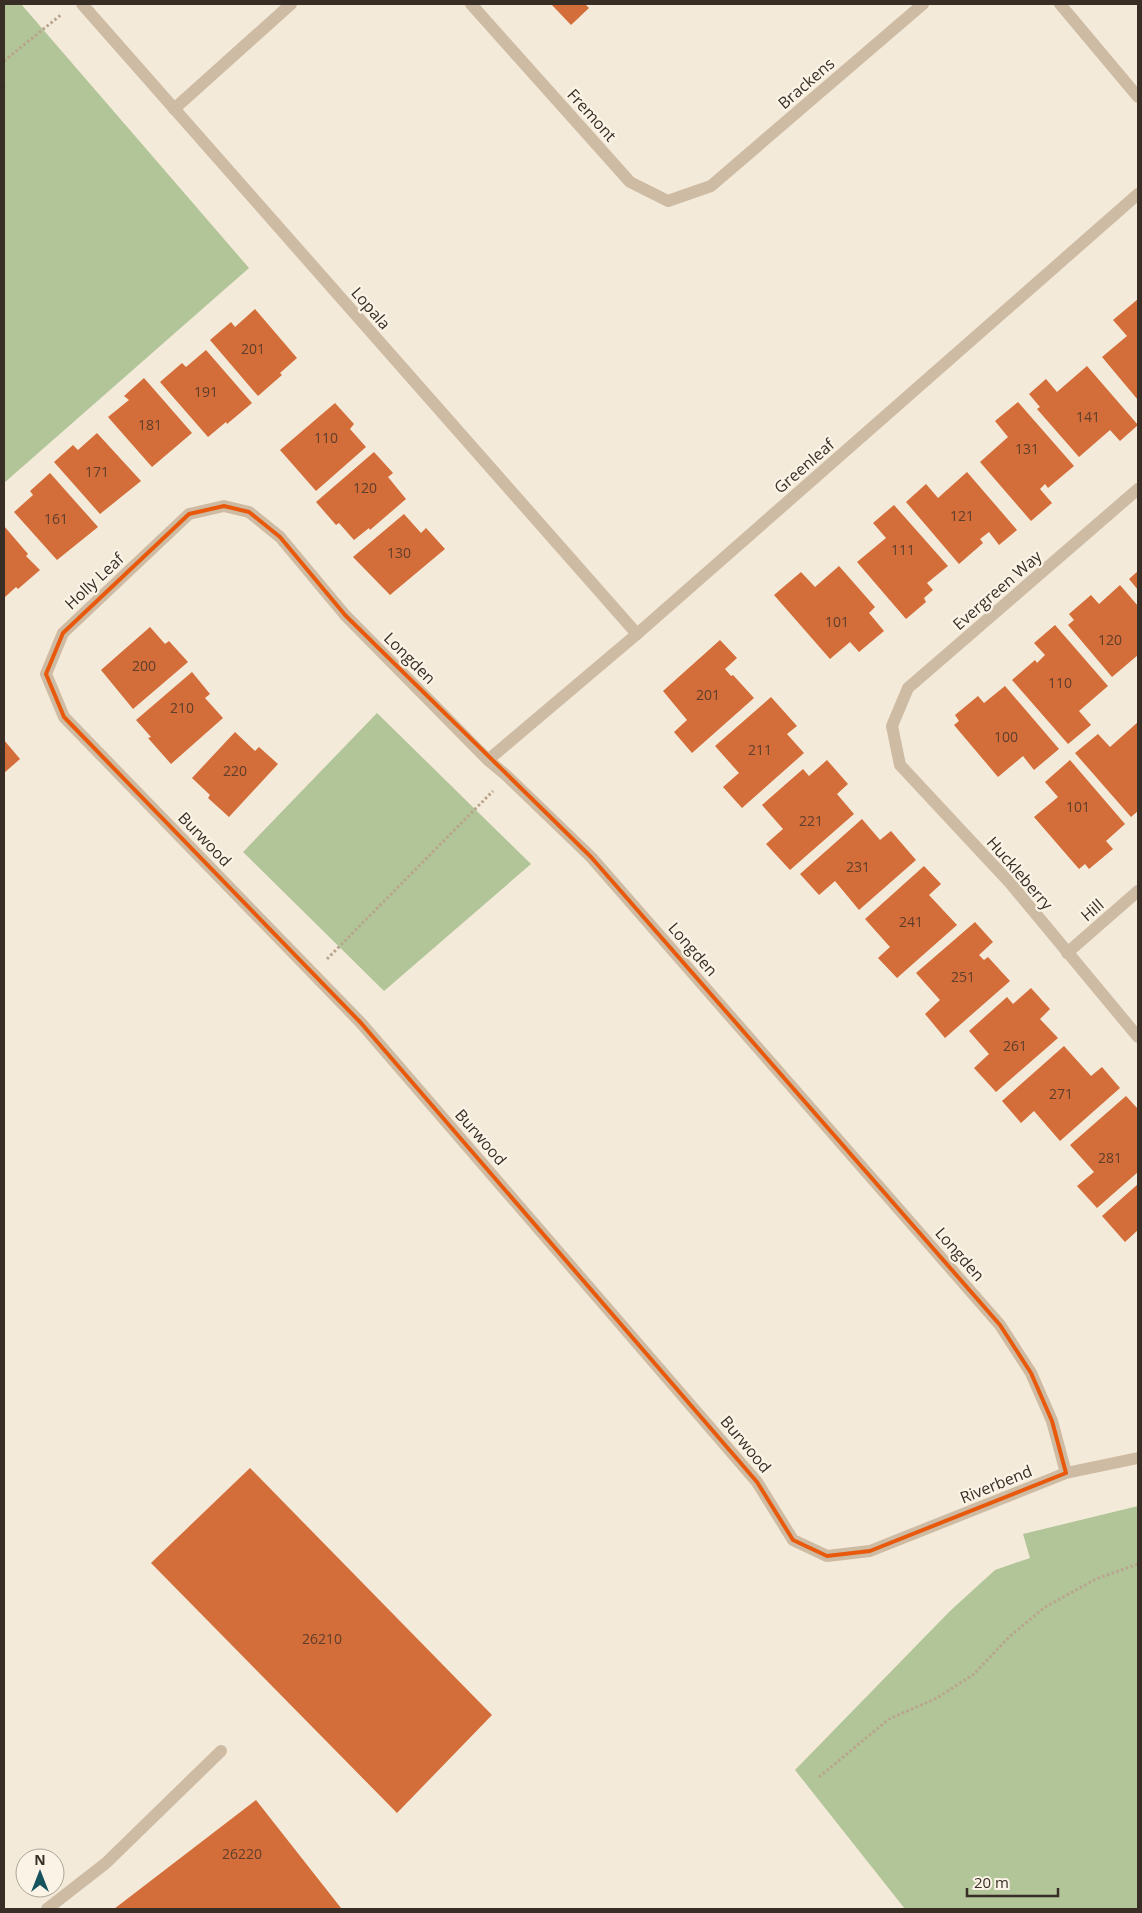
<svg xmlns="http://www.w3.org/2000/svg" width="1142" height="1913" font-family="'Open Sans',sans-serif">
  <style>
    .green { fill: #b1c598 }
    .building { fill: #d36d39 }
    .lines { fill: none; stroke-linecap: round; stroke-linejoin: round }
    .path { stroke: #b9a58e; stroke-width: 3; stroke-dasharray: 2.5 2.5; stroke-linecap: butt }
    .minor { stroke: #cebba4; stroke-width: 12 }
    .marked { fill: none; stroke: #e8590c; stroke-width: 4; stroke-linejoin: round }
    .labels { text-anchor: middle; stroke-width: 4.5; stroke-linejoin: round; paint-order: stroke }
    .number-label { font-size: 14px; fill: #5f3e2b }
    .street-label { font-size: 16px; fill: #382e26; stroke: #fbf4e6 }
  </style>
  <rect width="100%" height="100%" fill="#f4ead9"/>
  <g class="green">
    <path d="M4 4H21L249 268 4 483Z"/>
    <path d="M377 713 531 864 384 991 243 852Z"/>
    <path d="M1138 1506V1909H905L795 1770 950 1611 995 1570 1030 1558 1023 1534Z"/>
  </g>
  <g class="building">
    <path d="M551 4H585L589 8 571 25Z"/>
    <path d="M1138 299V400L1102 357 1127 336 1113 320Z"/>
    <path d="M255 309 297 358 280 373 282 375 258 396 210 340 231 322 235 327Z"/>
    <path d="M206 350 252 403 227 424 226 422 208 437 160 382 182 363 186 367Z"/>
    <path d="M1087 366 1138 425 1120 441 1110 430 1079 457 1037 409 1040 407 1029 394 1046 379 1057 392Z"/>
    <path d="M144 378 192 433 152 467 108 417 129 400 124 396Z"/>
    <path d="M1018 402 1074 466 1048 488 1045 484 1040 489 1052 503 1031 521 980 462 1008 437 995 421Z"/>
    <path d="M335 403 354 424 350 429 366 447 316 491 280 450Z"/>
    <path d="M97 433 141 481 100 514 54 462 73 445 78 450Z"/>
    <path d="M374 452 393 473 388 477 406 499 370 530 369 528 354 540 339 523 336 525 316 502Z"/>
    <path d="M967 472 1017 530 999 545 989 532 980 539 983 543 959 564 906 502 926 484 938 498Z"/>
    <path d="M50 473 98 527 57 560 14 512 33 495 30 491Z"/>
    <path d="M894 505 948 566 927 583 933 590 924 598 926 602 906 619 857 562 886 538 873 523Z"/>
    <path d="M404 514 421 533 426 528 445 549 390 595 353 557Z"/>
    <path d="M4 526 28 554 26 556 40 570 18 589 16 587 4 598Z"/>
    <path d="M839 566 875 607 869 613 884 631 859 652 850 642 830 659 774 595 801 572 815 587Z"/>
    <path d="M1138 571V590L1129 579Z"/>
    <path d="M1120 585 1138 606V655L1112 677 1068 625 1074 620 1069 614 1091 595 1099 604Z"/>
    <path d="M1055 625 1108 686 1079 711 1091 725 1068 744 1012 680 1035 660 1037 663 1045 655 1034 643Z"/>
    <path d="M150 627 165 644 169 641 188 662 133 709 101 670Z"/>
    <path d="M720 640 737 658 725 669 731 676 733 675 754 698 692 753 674 732 687 720 663 691Z"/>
    <path d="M192 672 210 694 205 698 223 718 171 764 148 738 151 737 136 720Z"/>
    <path d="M1005 686 1059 749 1034 770 1023 756 998 777 954 725 959 721 955 715 978 696 984 703Z"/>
    <path d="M771 697 797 726 787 734 804 753 742 808 723 787 739 773 715 746Z"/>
    <path d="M1138 722V811L1131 817 1075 753 1098 734 1110 747Z"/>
    <path d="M235 732 255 751 259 747 278 764 229 817 208 798 210 795 192 778Z"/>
    <path d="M4 740 20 759 4 773Z"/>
    <path d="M827 760 848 784 837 794 854 814 790 870 766 844 783 829 762 805 803 769 809 776Z"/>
    <path d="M1070 760 1125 824 1106 841 1113 849 1089 869 1085 864 1079 869 1034 817 1058 797 1045 782Z"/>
    <path d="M862 819 880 840 891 831 916 860 859 910 835 881 819 895 800 874Z"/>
    <path d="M924 866 941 884 929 895 957 925 897 978 878 958 890 947 865 919Z"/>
    <path d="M975 922 993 942 979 955 984 960 988 957 1010 981 945 1038 925 1014 940 1000 916 973Z"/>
    <path d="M1031 988 1050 1009 1040 1019 1058 1038 996 1092 974 1068 989 1054 969 1031 1007 997 1013 1004Z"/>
    <path d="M1064 1046 1091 1076 1102 1067 1120 1088 1060 1141 1034 1111 1021 1123 1002 1101Z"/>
    <path d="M1126 1096 1138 1109V1172L1097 1208 1077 1186 1094 1172 1070 1145Z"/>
    <path d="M1138 1184V1230L1125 1242 1102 1216Z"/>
    <path d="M250 1468 492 1715 397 1813 151 1563Z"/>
    <path d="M256 1800 341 1908 114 1909Z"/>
  </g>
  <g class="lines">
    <g class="path">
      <path d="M4 61 62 14"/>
      <path d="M4 85V88"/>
      <path d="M327 959 493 791"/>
      <path d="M819 1777 889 1719 937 1698 974 1674 1009 1637 1045 1607 1096 1579 1138 1564"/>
    </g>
    <g class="minor">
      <path d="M82 4 637 634"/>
      <path d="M471 4 630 182 668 201 711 186 923 4"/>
      <path d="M1060 4 1138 97"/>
      <path d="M174 109 291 4"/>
      <path d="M1138 489 908 688 892 726 900 765 1010 883 1138 1037"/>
      <path d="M488 760 637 634 1138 194"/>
      <path d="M1067 953 1138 891"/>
      <path d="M1066 1473 1052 1421 1031 1373 1000 1325 591 857 507 776 488 760 345 615 280 537 249 512 224 506 189 514 63 633 46 674 64 717 361 1023 757 1482 793 1540 827 1556 870 1551 1066 1473 1138 1458"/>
      <path d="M47 1909 106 1863 221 1751"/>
    </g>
  </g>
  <path class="marked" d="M224 506 249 512 280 537 345 615 591 857 1000 1325 1031 1373 1052 1421 1066 1473 870 1551 827 1556 793 1540 757 1482 361 1023 64 717 46 674 63 633 189 514Z"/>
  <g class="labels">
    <g class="number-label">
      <text x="253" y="354">201</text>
      <text x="206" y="397">191</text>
      <text x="1088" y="422">141</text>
      <text x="150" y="430">181</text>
      <text x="326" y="443">110</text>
      <text x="1027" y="454">131</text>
      <text x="97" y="477">171</text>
      <text x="365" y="493">120</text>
      <text x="962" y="521">121</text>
      <text x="56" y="524">161</text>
      <text x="903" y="555">111</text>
      <text x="399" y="558">130</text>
      <text x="837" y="627">101</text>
      <text x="1110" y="645">120</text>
      <text x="144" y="671">200</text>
      <text x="1060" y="688">110</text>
      <text x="708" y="700">201</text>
      <text x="182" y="713">210</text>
      <text x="1006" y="742">100</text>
      <text x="760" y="755">211</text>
      <text x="235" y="776">220</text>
      <text x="1078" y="812">101</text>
      <text x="811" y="826">221</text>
      <text x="858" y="872">231</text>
      <text x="911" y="927">241</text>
      <text x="963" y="982">251</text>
      <text x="1015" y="1051">261</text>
      <text x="1061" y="1099">271</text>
      <text x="1110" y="1163">281</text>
      <text x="322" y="1644">26210</text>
      <text x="242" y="1859">26220</text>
    </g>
    <g class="street-label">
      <text transform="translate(806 83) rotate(-41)" y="6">Brackens</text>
      <text transform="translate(592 115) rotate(48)" y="6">Fremont</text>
      <text transform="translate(371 308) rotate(49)" y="6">Lopala</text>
      <text transform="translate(804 466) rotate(-41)" y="6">Greenleaf</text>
      <text transform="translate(94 581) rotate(-43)" y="6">Holly Leaf</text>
      <text transform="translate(997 590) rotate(-41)" y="6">Evergreen Way</text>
      <text transform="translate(410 658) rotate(45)" y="6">Longden</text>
      <text transform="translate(205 839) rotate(46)" y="6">Burwood</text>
      <text transform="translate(1020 873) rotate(49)" y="6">Huckleberry</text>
      <text transform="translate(1092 910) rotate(-41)" y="6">Hill</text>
      <text transform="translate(693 949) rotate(49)" y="6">Longden</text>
      <text transform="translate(481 1137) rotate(49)" y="6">Burwood</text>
      <text transform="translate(960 1254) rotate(49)" y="6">Longden</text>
      <text transform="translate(746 1444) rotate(50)" y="6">Burwood</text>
      <text transform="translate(996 1484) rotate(-22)" y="6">Riverbend</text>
    </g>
  </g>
  <rect width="1142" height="1913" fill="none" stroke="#382e26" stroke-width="10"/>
  <g transform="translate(40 1873)"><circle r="24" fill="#fbf4e6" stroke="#ada599"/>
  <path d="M0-4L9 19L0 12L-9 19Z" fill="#17535e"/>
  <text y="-8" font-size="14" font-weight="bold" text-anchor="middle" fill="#382e26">N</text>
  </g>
  <path d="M967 1888v8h91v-8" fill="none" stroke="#382e26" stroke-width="2.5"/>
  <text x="974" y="1888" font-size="15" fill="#382e26" stroke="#fbf4e6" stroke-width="4" paint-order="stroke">20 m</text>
</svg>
